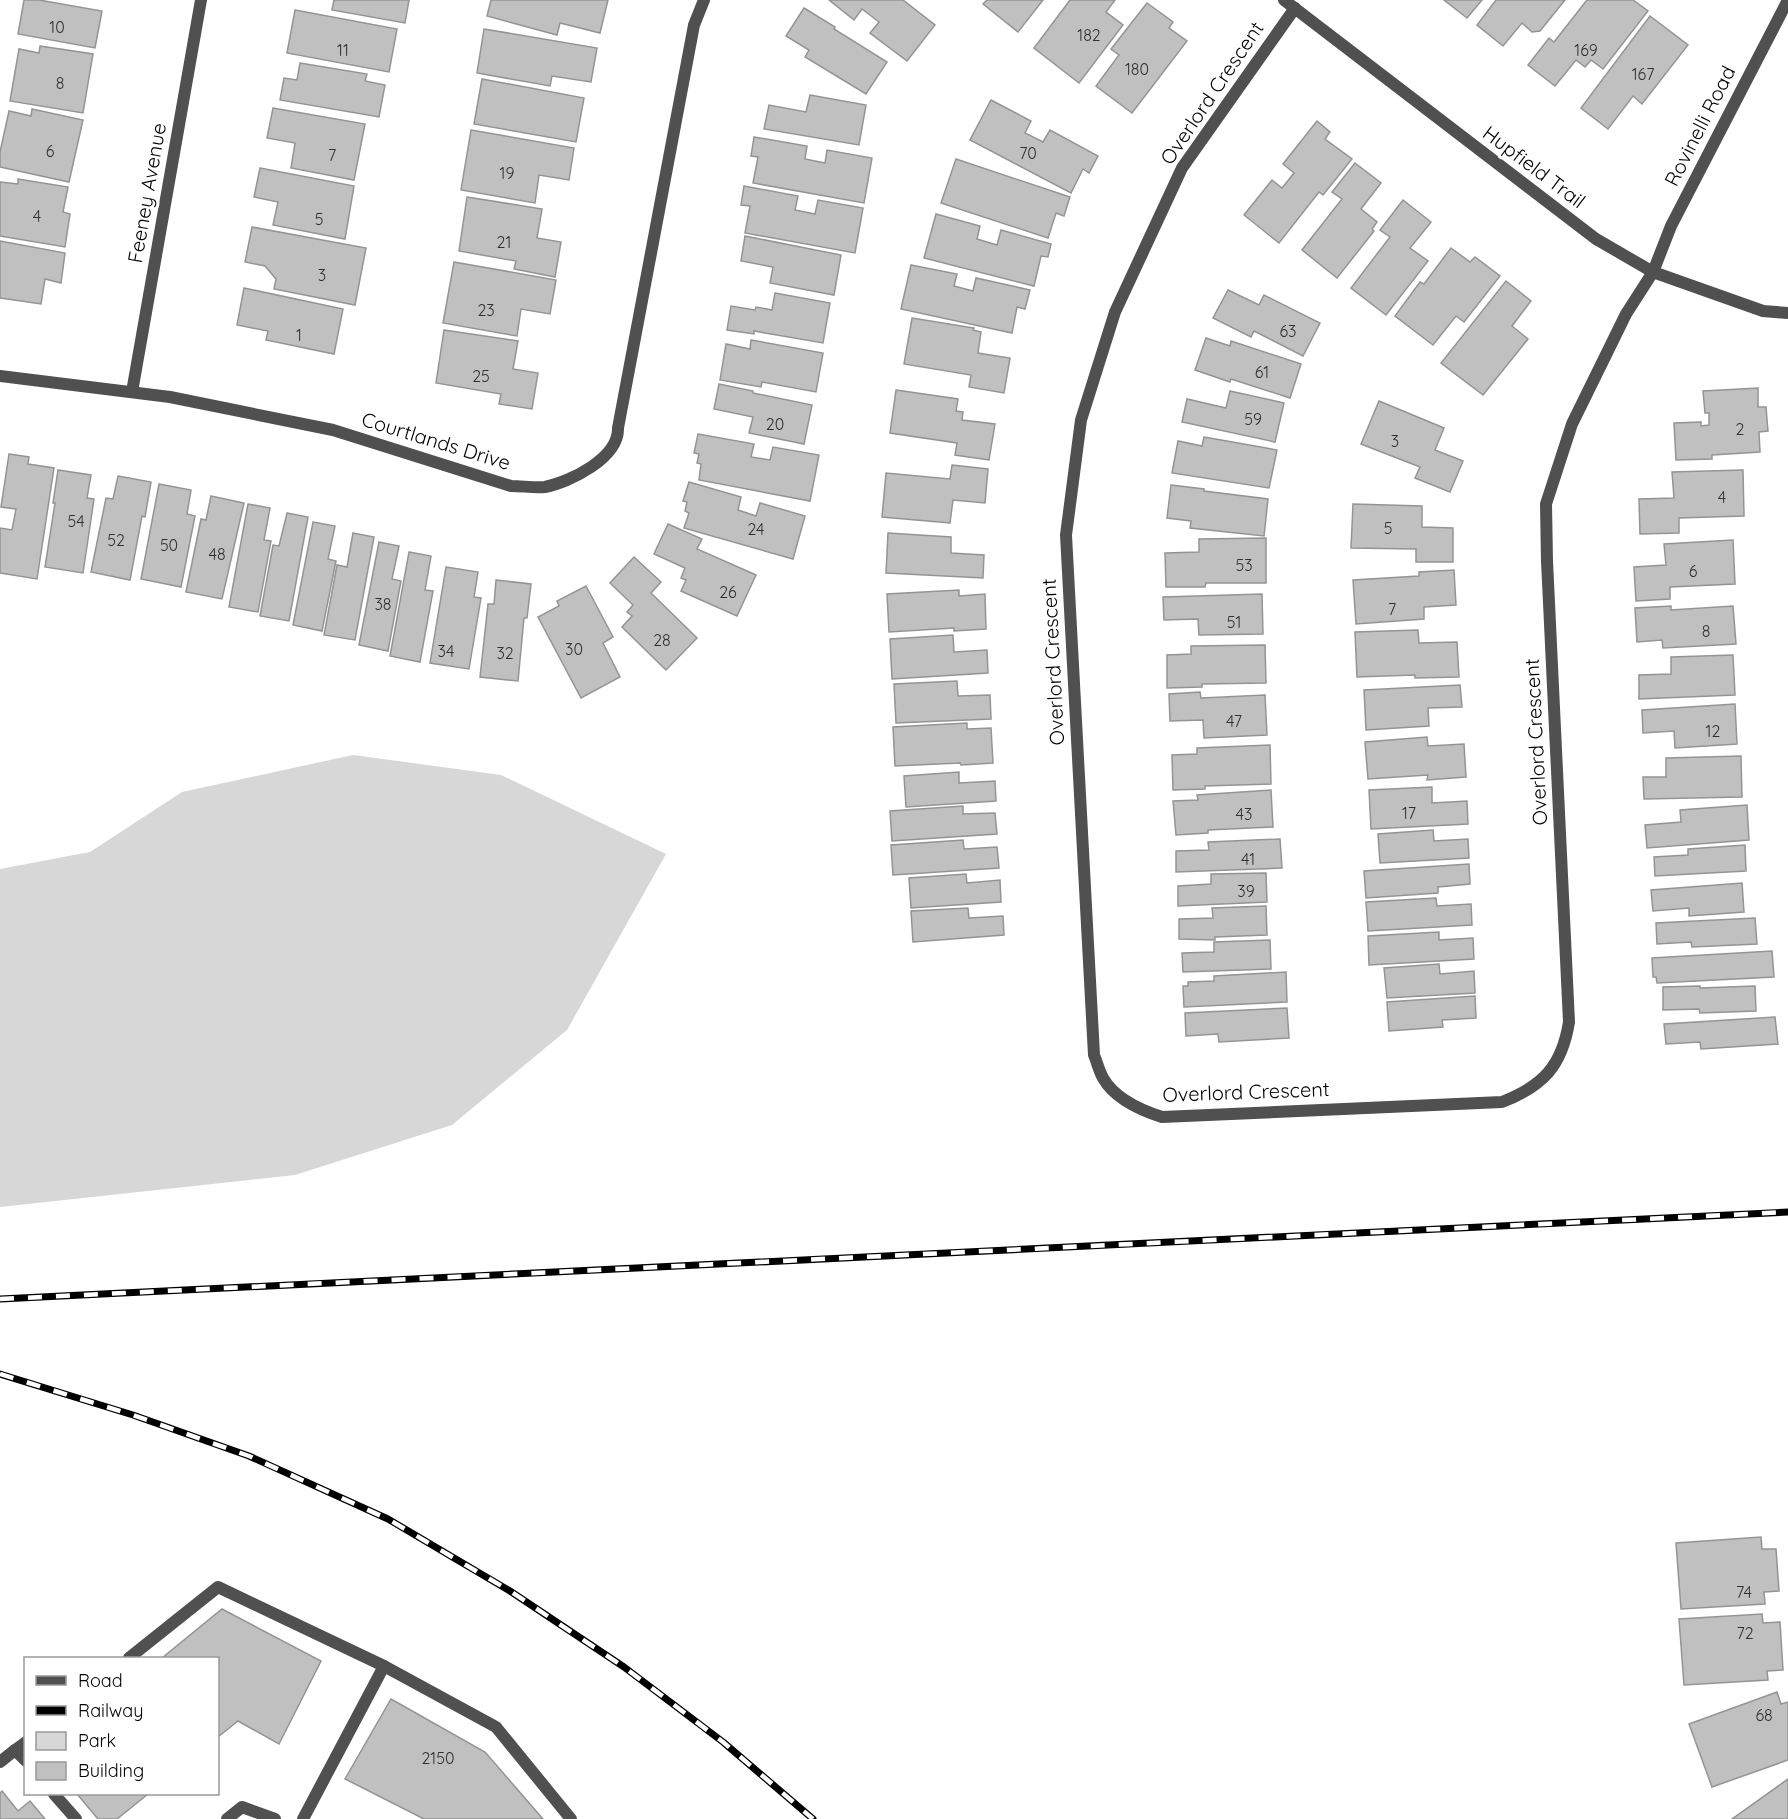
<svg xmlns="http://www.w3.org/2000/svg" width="1788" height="1819" font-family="Quicksand,sans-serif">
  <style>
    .green { fill: #d7d7d7 }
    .building { fill: #c0c0c0; stroke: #949494; stroke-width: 1.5 }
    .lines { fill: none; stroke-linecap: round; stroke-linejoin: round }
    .service { stroke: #505050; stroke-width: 12 }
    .minor { stroke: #505050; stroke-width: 12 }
    .tertiary { stroke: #505050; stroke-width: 12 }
    .rail-casing { stroke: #000; stroke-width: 7 }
    .rail { stroke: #fff; stroke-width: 4.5; stroke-dasharray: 14; stroke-linecap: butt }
    .labels { text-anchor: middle; stroke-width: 6; stroke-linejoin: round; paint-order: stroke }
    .number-label { font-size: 16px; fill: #303030 }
    .street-label { font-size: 20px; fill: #000; stroke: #fff }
  </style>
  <rect width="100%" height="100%" fill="#fff"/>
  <path class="green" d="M353 755 501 775 666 854 567 1030 452 1125 295 1175 0 1207V869L90 852 182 792Z"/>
  <g class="building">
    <path d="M24 0H39L102 11 95 48 18 34Z"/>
    <path d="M334 0H409L405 23 332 10Z"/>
    <path d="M491 0H608L600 33 560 23 557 35 487 16Z"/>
    <path d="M829 0H903L935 25 907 61 870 33 879 22 862 9 854 20Z"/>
    <path d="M987 0H1043L1018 32 983 4Z"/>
    <path d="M1070 0H1115L1106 12 1123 25 1079 83 1034 48Z"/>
    <path d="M1444 0H1482L1467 18Z"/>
    <path d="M1496 0H1565L1540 31 1532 32 1522 23 1503 46 1477 25Z"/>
    <path d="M1587 0H1633L1648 11 1603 69 1591 60 1585 67 1576 60 1555 86 1528 65 1549 38 1554 42Z"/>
    <path d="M1147 3 1173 22 1169 28 1187 41 1132 113 1096 86 1119 55 1111 49Z"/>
    <path d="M804 8 835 27 834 29 887 62 866 94 805 57 809 50 786 36Z"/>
    <path d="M295 10 397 29 389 72 287 53Z"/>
    <path d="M1650 16 1688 45 1642 104 1633 96 1608 129 1581 108Z"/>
    <path d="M484 29 597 48 591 82 552 76 550 86 477 73Z"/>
    <path d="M40 46 93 54 83 113 10 101 19 49 39 53Z"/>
    <path d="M300 63 367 74 365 81 385 85 379 117 280 100 284 78 297 80Z"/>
    <path d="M482 79 584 98 576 142 474 124Z"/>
    <path d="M810 95 866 105 859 145 764 129 769 105 806 112Z"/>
    <path d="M991 100 1031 121 1025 133 1043 142 1050 130 1098 156 1089 173 1083 169 1071 193 970 140Z"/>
    <path d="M273 108 365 124 354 180 291 168 295 143 267 138Z"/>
    <path d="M32 109 83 120 69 182 0 167V152L9 111 31 116Z"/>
    <path d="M1317 121 1330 132 1325 139 1352 159 1323 195 1319 192 1279 243 1244 215 1272 180 1282 188 1294 173 1283 164Z"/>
    <path d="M471 130 574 148 569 180 539 175 535 203 461 190Z"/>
    <path d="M754 137 807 146 805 159 825 163 827 150 872 158 864 203 753 183 758 157 751 156Z"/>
    <path d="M956 159 1070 197 1064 216 1056 213 1048 238 941 203Z"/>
    <path d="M1355 163 1381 183 1361 209 1377 222 1372 229 1374 231 1337 278 1302 250 1342 199 1332 192Z"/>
    <path d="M260 168 354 186 345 239 273 225 278 202 254 197Z"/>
    <path d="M18 179 68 187 63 212 70 214 65 247 0 236V182L18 184Z"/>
    <path d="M744 186 798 196 795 210 815 214 818 200 863 208 855 253 745 233 750 206 741 205Z"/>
    <path d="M467 197 542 209 537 238 561 242 555 277 514 269 516 261 459 251Z"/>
    <path d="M1403 200 1431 222 1410 248 1428 261 1386 315 1351 288 1390 237 1380 230Z"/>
    <path d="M936 214 980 226 977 239 997 245 1001 230 1051 244 1048 257 1041 256 1034 286 924 258Z"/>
    <path d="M252 227 366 248 355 305 274 289 276 279 265 266 245 262Z"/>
    <path d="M745 236 841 255 834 295 770 283 773 267 741 261Z"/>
    <path d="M0 241 65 253 61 283 45 279 41 304 0 298Z"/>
    <path d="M1451 248 1470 262 1475 257 1500 276 1464 322 1456 316 1433 345 1395 316 1420 282 1424 284Z"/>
    <path d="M454 262 556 280 550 314 521 309 517 336 443 323Z"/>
    <path d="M911 265 957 274 954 286 973 291 976 278 1030 290 1025 309 1017 307 1012 333 901 309Z"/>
    <path d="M1506 281 1531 301 1512 326 1528 339 1483 395 1441 363Z"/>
    <path d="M244 288 343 309 334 354 266 340 268 331 237 325Z"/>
    <path d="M1228 290 1259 305 1264 295 1320 323 1303 356 1254 331 1251 337 1213 318Z"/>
    <path d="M775 293 830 303 823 343 754 331V334L727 330 731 306 755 310 756 307 772 310Z"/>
    <path d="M912 318 974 328 973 330 981 332 978 353 1010 358 1004 393 969 387 971 375 904 364Z"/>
    <path d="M444 330 518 341 513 369 538 373 532 409 499 404 501 394 436 383Z"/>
    <path d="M1206 338 1230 346 1231 341 1301 364 1290 398 1231 379 1230 382 1195 370Z"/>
    <path d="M751 340 823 353 816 392 762 382 761 387 720 380 726 344 750 349Z"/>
    <path d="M719 384 753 391V393L812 405 804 444 749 433 753 417 714 409Z"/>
    <path d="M1758 388V407H1766L1768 431 1759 432 1760 452 1712 455V459L1676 460 1674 423 1701 422V426L1709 425V413H1705L1703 391Z"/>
    <path d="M896 390 958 399 956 411 963 412 962 420 995 424 989 460 955 455 957 443 890 433Z"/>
    <path d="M1230 391 1284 403 1275 442 1182 422 1187 399 1226 408Z"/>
    <path d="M1379 401 1444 428 1435 450 1463 461 1450 492 1415 478 1420 467 1361 444Z"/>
    <path d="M698 434 754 444 751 457 770 460 773 447 819 455 810 501 699 480 701 464 697 463 699 454 694 453Z"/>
    <path d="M1204 437 1277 450 1269 488 1172 473 1178 441 1202 446Z"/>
    <path d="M9 454 29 457 28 464 54 468 37 579 0 573V528L12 530 16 509 1 507Z"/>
    <path d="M952 465 988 469 985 503 953 500 950 523 882 517 886 473 950 479Z"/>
    <path d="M58 470 91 475 87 498 94 499 83 573 45 567 55 503H53Z"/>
    <path d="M1743 470 1744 516 1679 518V533L1640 534 1639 499 1674 498 1672 472Z"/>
    <path d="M118 476 151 482 145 517 142 516 130 580 91 572 106 498 113 499Z"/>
    <path d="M689 482 741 497 738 510 756 516 760 503 805 516 793 559 684 528 689 513 685 511 687 502 683 501Z"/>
    <path d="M159 484 191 490 187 514 195 516 181 587 141 579Z"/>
    <path d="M1171 485 1204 489V491L1268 499 1264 536 1190 528 1191 521 1167 518Z"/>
    <path d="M211 496 244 503 222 599 186 592 201 519 206 520Z"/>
    <path d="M248 504 270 508 264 540 271 541 258 612 229 607Z"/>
    <path d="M1353 504 1422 506V527L1453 528V562H1416V549L1351 548Z"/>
    <path d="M287 513 308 517 289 621 260 616 273 545 279 546Z"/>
    <path d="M313 522 335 526 328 559 336 561 322 631 293 625Z"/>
    <path d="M668 524 702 539 697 549 756 575 737 616 681 591 686 580 681 578 685 568 654 554Z"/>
    <path d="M353 533 374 537 355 640 324 635 337 565 347 567Z"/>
    <path d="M888 533 951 537V553L984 555 983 578 886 573Z"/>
    <path d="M1266 538V583H1206L1205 587H1166L1165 553 1199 552V539Z"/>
    <path d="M1733 540 1735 584 1670 587V599L1636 601 1634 567 1666 565 1664 544Z"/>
    <path d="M379 542 399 546 392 579 401 581 388 651 359 645Z"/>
    <path d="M409 552 431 556 425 590 433 591 420 662 390 656Z"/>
    <path d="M634 557 661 582 651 593 697 638 666 670 622 627 632 616 627 612 633 605 610 583Z"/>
    <path d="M446 567 478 572 474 597 481 598 469 669 430 663Z"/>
    <path d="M1454 570 1456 605 1424 607V619L1356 624 1353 580 1419 576V572Z"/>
    <path d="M496 580 531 584 527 618H524L518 681 480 677 488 604H494Z"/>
    <path d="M586 586 613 637 603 643 620 677 581 698 538 617 559 606 557 601Z"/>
    <path d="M959 590V596L985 594 986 629 954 631V628L889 632 887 594Z"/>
    <path d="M1262 594 1263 634 1199 635 1198 619 1164 620 1163 597Z"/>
    <path d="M1671 606V610L1733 606 1736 644 1663 648 1662 640 1637 642 1635 608Z"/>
    <path d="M1418 630 1419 643 1457 642 1459 677 1415 678V675L1357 677 1355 632Z"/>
    <path d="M953 635 954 652 987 650 988 673 892 679 890 639Z"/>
    <path d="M1265 645 1266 683 1202 684V687L1167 688V655L1191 654V646Z"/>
    <path d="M1733 655 1735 695 1639 699V675L1671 674V657Z"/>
    <path d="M957 681 958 696 990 695 991 719 896 723 894 684Z"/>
    <path d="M1460 685 1462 707 1428 708 1429 726 1366 730 1364 690Z"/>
    <path d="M1200 692 1201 698 1265 695 1267 735 1204 738 1203 720 1170 721 1169 694Z"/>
    <path d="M1735 704 1737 744 1675 748 1674 731 1643 733 1642 710Z"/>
    <path d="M967 723V729L991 728 993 763 961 765 960 763 895 766 893 727Z"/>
    <path d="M1427 737 1428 746 1464 744 1466 777 1427 780 1428 775 1368 779 1365 742Z"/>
    <path d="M1270 745 1271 784 1205 786V789L1173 790 1172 755 1197 754V748Z"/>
    <path d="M1741 756 1742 797 1644 799 1643 777H1666V758Z"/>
    <path d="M959 772V783L995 781 996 801 906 807 904 776Z"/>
    <path d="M1432 787V803L1467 801 1468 824 1371 829 1369 790Z"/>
    <path d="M1271 790 1273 827 1208 830V833L1176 835 1173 801 1198 800 1197 795Z"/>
    <path d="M1747 805 1749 840 1647 848 1645 825 1681 822 1680 810Z"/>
    <path d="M963 806V814L995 813 997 834 892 841 890 811Z"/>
    <path d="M1433 830 1434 841 1468 839 1469 858 1380 863 1378 834Z"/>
    <path d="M1280 839 1282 868 1176 872V851L1209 850 1208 842Z"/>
    <path d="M963 840 964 849 997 847 999 868 893 875 891 845Z"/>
    <path d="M1745 845 1746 871 1655 876 1654 857 1688 855V849Z"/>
    <path d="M1469 864 1470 884 1438 887V893L1366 898 1364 871Z"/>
    <path d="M1266 873 1267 902 1178 906V886L1211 884V874Z"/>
    <path d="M966 874 967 883 1000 880 1001 902 911 908 909 878Z"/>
    <path d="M1742 883 1744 912 1689 916V908L1653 911 1651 890Z"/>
    <path d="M1436 898 1437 906 1471 904 1472 925 1368 931 1366 902Z"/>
    <path d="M1266 906 1267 935 1215 937V940L1179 939V919L1213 918 1212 908Z"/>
    <path d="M968 908 969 918 1003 916 1004 935 913 942 911 911Z"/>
    <path d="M1755 918 1757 944 1692 947 1691 942 1657 944 1656 923Z"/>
    <path d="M1439 932V940L1473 938 1474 959 1369 965 1368 936Z"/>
    <path d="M1270 940 1271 969 1183 972 1182 953 1214 952V942Z"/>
    <path d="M1772 951 1774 977 1657 983 1656 977H1653L1652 958Z"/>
    <path d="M1439 964 1440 974 1474 971 1475 993 1387 998 1384 968Z"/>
    <path d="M1286 972 1287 1002 1184 1007 1183 986H1188V982L1214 981V976Z"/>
    <path d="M1700 986V988L1755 986 1756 1011 1700 1013 1699 1009 1663 1010V987Z"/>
    <path d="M1475 996 1476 1018 1442 1020 1443 1027 1389 1031 1387 1002Z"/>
    <path d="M1287 1008 1289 1038 1219 1042 1218 1034 1186 1036 1185 1013Z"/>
    <path d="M1775 1017 1778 1044 1701 1049 1700 1042 1666 1044 1664 1024Z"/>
    <path d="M1761 1537 1762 1549H1776L1779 1591 1764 1592 1765 1604 1681 1609 1676 1543Z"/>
    <path d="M222 1609 321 1661 279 1744 238 1721 218 1737V1658H162Z"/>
    <path d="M1762 1614 1763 1623 1780 1622 1783 1670 1767 1671 1768 1680 1684 1685 1679 1619Z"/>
    <path d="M1777 1692 1781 1704 1788 1702V1760L1712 1787 1689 1724Z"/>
    <path d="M391 1699 485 1752 543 1819H424L345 1779Z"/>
    <path d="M1788 1779V1819H1732Z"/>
    <path d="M2 1791 18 1811 30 1801 45 1819H0V1793Z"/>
    <path d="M77 1794H148L117 1819H98Z"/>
  </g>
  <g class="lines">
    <g class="service">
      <path d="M129 1658 218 1587 384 1666"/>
      <path d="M26 1742 15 1750 26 1761"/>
      <path d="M0 1762 15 1750"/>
      <path d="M54 1794 76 1819"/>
      <path d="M227 1819 242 1807 275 1819"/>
      <path d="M303 1819 384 1666 496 1727 571 1819"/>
    </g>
    <g class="minor">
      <path d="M1295 8 1182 168 1115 312 1081 420 1066 535 1094 1055C1097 1062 1099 1071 1103 1078 1115 1099 1140 1110 1162 1117L1502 1102C1543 1086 1562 1066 1569 1022L1547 561 1546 504 1572 424 1626 314 1653 272 1671 226 1788 0"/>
      <path d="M0 376 170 397 333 430 511 486C522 486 534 488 545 487 570 482 619 458 618 428L694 25 704 0"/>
      <path d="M132 392 201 0"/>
    </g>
    <path class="tertiary" d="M1284 0 1596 239 1653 272 1763 311 1788 313"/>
    <defs>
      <g id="rail">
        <path d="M0 1299 1788 1212"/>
        <path d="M0 1374 133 1415 249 1456 388 1519 510 1591 624 1667 723 1742 813 1819"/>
      </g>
    </defs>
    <use href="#rail" class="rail-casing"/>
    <use href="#rail" class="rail"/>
  </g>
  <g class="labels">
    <g class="number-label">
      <text x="57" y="33">10</text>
      <text x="1089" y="41">182</text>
      <text x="343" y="56">11</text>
      <text x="1586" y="56">169</text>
      <text x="1137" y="75">180</text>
      <text x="1643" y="80">167</text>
      <text x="60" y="89">8</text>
      <text x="50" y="157">6</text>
      <text x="1028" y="159">70</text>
      <text x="332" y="161">7</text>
      <text x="507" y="179">19</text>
      <text x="37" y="222">4</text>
      <text x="319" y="225">5</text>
      <text x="504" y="248">21</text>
      <text x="322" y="281">3</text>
      <text x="486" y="316">23</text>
      <text x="1288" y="337">63</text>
      <text x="299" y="341">1</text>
      <text x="1262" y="378">61</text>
      <text x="481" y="382">25</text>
      <text x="1253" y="425">59</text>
      <text x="775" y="430">20</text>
      <text x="1740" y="435">2</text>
      <text x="1395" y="447">3</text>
      <text x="1722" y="503">4</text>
      <text x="76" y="527">54</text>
      <text x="1388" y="534">5</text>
      <text x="756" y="535">24</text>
      <text x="116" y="546">52</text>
      <text x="169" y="551">50</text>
      <text x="217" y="560">48</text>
      <text x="1244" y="571">53</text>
      <text x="1693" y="577">6</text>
      <text x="728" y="598">26</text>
      <text x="383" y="610">38</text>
      <text x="1392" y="615">7</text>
      <text x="1234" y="628">51</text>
      <text x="1706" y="637">8</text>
      <text x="662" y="646">28</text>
      <text x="574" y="655">30</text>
      <text x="446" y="657">34</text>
      <text x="505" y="659">32</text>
      <text x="1234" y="727">47</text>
      <text x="1713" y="737">12</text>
      <text x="1409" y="819">17</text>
      <text x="1244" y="820">43</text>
      <text x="1248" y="865">41</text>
      <text x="1246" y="897">39</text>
      <text x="1744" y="1598">74</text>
      <text x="1745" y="1639">72</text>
      <text x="1764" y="1721">68</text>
      <text x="438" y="1764">2150</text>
    </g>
    <g class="street-label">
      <text transform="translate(1212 93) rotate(-56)" y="7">Overlord Crescent</text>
      <text transform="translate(1700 126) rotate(-63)" y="7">Rovinelli Road</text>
      <text transform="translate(1534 167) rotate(37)" y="7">Hupfield Trail</text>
      <text transform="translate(147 193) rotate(-80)" y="7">Feeney Avenue</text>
      <text transform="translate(436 441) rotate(17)" y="7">Courtlands Drive</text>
      <text transform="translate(1053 662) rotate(-93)" y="7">Overlord Crescent</text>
      <text transform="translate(1536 742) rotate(-93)" y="7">Overlord Crescent</text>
      <text transform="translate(1246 1092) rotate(-2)" y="7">Overlord Crescent</text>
    </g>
  </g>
  <rect x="24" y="1657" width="195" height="138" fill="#ffffff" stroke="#999999" stroke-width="1.5"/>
  <rect x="36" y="1676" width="30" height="9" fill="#505050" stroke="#999999" stroke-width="1.5"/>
  <text x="78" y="1687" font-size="18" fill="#000000">Road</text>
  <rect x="36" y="1706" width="30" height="9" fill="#000000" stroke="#999999" stroke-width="1.5"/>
  <text x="78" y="1717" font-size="18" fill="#000000">Railway</text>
  <rect x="36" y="1732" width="30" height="18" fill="#d7d7d7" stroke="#999999" stroke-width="1.5"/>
  <text x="78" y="1747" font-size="18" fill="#000000">Park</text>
  <rect x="36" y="1762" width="30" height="18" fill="#c0c0c0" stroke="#999999" stroke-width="1.5"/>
  <text x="78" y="1777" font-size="18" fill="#000000">Building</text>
</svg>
